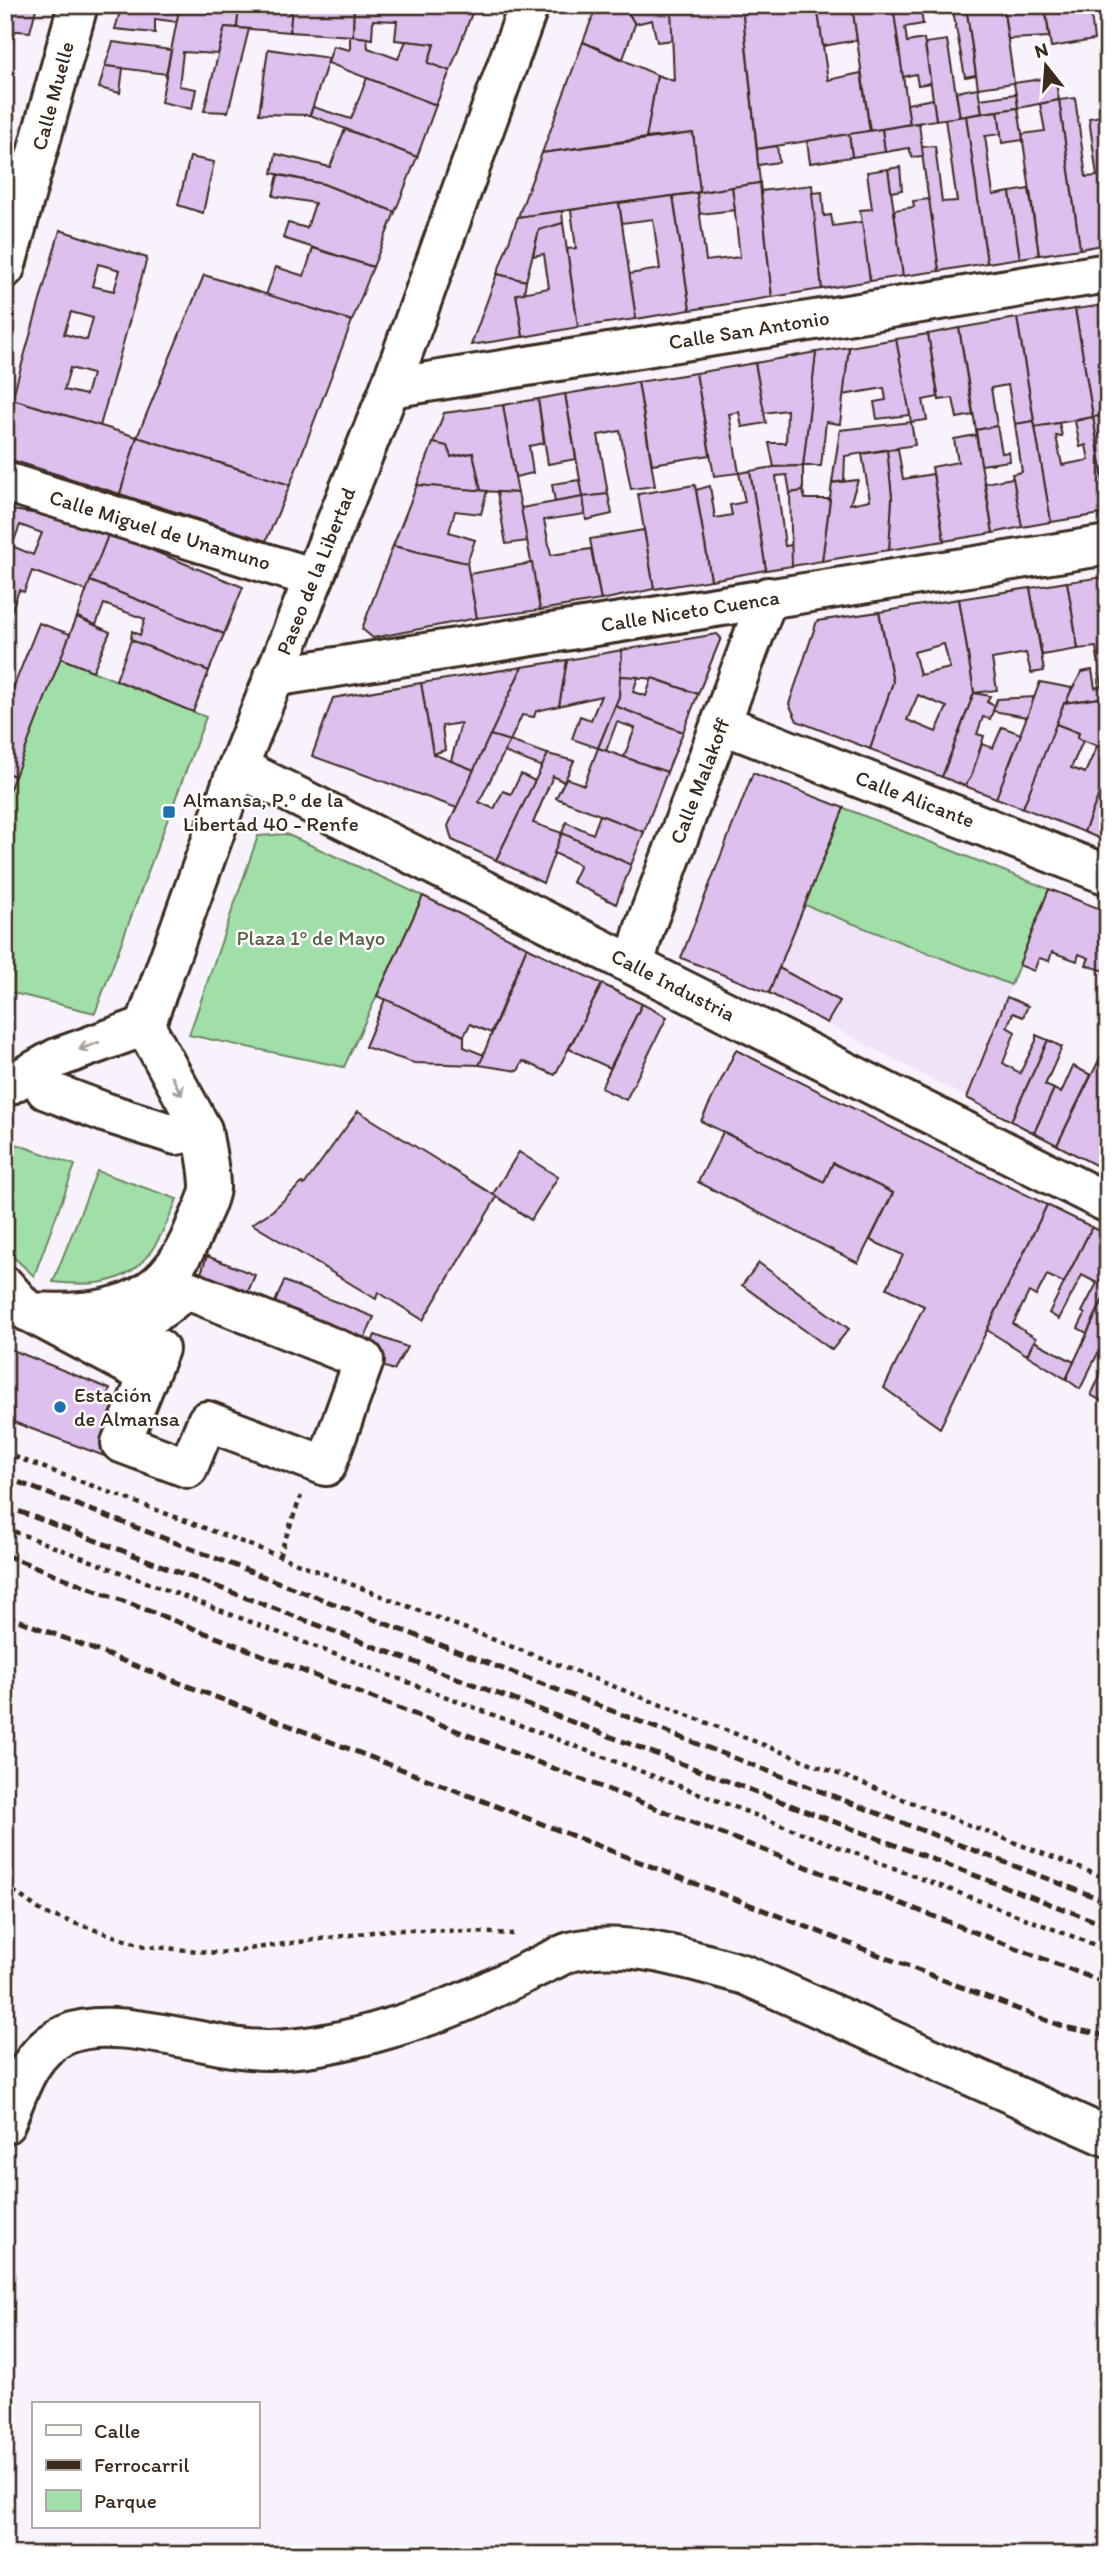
<svg xmlns="http://www.w3.org/2000/svg" width="1113" height="2560" font-family="Itim,sans-serif">
  <style>
    .built { fill: #f0e3f8 }
    .green { fill: #a0e0a8; stroke: #6e8563; stroke-width: 2 }
    .building { fill: #ddc0ee; stroke: #3b2a1e; stroke-width: 2; fill-rule: evenodd }
    .lines { fill: none; stroke-linecap: round; stroke-linejoin: round }
    .minor-casing { stroke: #3b2a1e; stroke-width: 44 }
    .path { stroke: #3b2a1e; stroke-width: 4.5; stroke-dasharray: 5 5; stroke-linecap: butt }
    .minor { stroke: #fff; stroke-width: 38 }
    .rail { stroke: #3b2a1e; stroke-width: 5; stroke-dasharray: 10 5; stroke-linecap: butt }
    .oneway { stroke: #a79f9a }
    .poi-dot { fill: #1f6fb2; stroke: #fff; stroke-width: 2.5 }
    .labels { text-anchor: middle; stroke-width: 5; stroke-linejoin: round; paint-order: stroke }
    .street-label { font-size: 21px; fill: #3b2a1e; stroke: #fff }
    .poi-label { font-size: 21px; fill: #3b2a1e; stroke: #fff; text-anchor: start }
    .park-label { font-size: 21px; fill: #596147; stroke: #fff }
  </style>
  <rect width="100%" height="100%" fill="#f8f2fc"/>
  <filter id="ink" filterUnits="userSpaceOnUse"><feTurbulence type="fractalNoise" baseFrequency=".0143" numOctaves="2"/><feDisplacementMap in="SourceGraphic" scale="14" xChannelSelector="R" yChannelSelector="G"/><feConvolveMatrix kernelMatrix="1 2 1 2 8 2 1 2 1" color-interpolation-filters="sRGB"/></filter>
  <g filter="url(#ink)">
    <path class="built" d="M753 773 1049 889 967 1098 769 993 681 958Z"/>
    <g class="green">
      <path d="M60 658 206 717 95 1013 5 991V801Z"/>
      <path d="M844 808 1049 889 1011 985 805 905Z"/>
      <path d="M286 834 423 896 344 1067 189 1035 258 836Z"/>
      <path d="M5 1140 75 1165 34 1276 5 1249Z"/>
      <path d="M97 1171 177 1199C150 1267 129 1291 53 1282Z"/>
    </g>
    <g class="building">
      <path d="M5 5H37L30 32 5 30Z"/>
      <path d="M122 5H180L177 22 155 19V33L115 29Z"/>
      <path d="M180 5H239L237 28 225 27 218 54 183 52 179 86 196 89 192 109 161 102Z"/>
      <path d="M239 5H292L290 32 237 28Z"/>
      <path d="M292 5H354L353 36 290 32Z"/>
      <path d="M354 5H475L450 71 428 63 434 44 395 40 397 21 373 20 372 39 353 36Z"/>
      <path d="M597 5H624L635 24 623 59 583 42Z"/>
      <path d="M624 5H671L673 40 657 42 652 20 635 24Z"/>
      <path d="M671 5H742L760 183 700 192 693 133 646 138 657 75 674 81Z"/>
      <path d="M742 5H817L828 80 861 73 870 131 757 149Z"/>
      <path d="M817 5H852L857 40 823 46Z"/>
      <path d="M852 5H893L910 124 870 131Z"/>
      <path d="M893 5H920L923 24 905 27 907 42 924 39 931 83 918 85 916 74 903 77Z"/>
      <path d="M952 5H966L976 75 965 77Z"/>
      <path d="M966 5H1003L1014 83 978 88Z"/>
      <path d="M1003 5H1045L1049 37 1008 39Z"/>
      <path d="M1045 5H1090L1094 40 1051 47Z"/>
      <path d="M1101 5H1108V20H1103Z"/>
      <path d="M1103 20H1108L1106 52Z"/>
      <path d="M225 27 249 29 228 112 204 111Z"/>
      <path d="M350 36 367 38 368 48 398 59 406 41 434 44 428 63 450 71 436 105 328 63 333 46 350 50Z"/>
      <path d="M947 40 960 117 936 120 925 43Z"/>
      <path d="M113 42 171 50 166 74 105 66Z"/>
      <path d="M583 42 657 75 646 138 542 153Z"/>
      <path d="M268 49 329 58 310 115 259 114Z"/>
      <path d="M105 66 123 68 120 93 99 88Z"/>
      <path d="M1108 70V93H1101L1099 71Z"/>
      <path d="M1055 77 1059 100 1018 108 1014 83Z"/>
      <path d="M367 78 436 105 417 157 310 115 313 107 351 119Z"/>
      <path d="M978 88 982 113 960 117 956 92Z"/>
      <path d="M1016 94 1018 108 982 113 980 99Z"/>
      <path d="M1075 98 1086 177 1097 176 1089 118 1108 115V244L1080 249 1059 100Z"/>
      <path d="M933 99 936 120 910 124 907 104Z"/>
      <path d="M1059 100 1080 249 1039 255 1022 134 1045 131 1040 104Z"/>
      <path d="M5 101 11 102 5 124Z"/>
      <path d="M1018 108 1023 140 1002 143 998 111Z"/>
      <path d="M998 111 1001 134 985 136 993 195 1010 192 1020 258 987 263 966 116Z"/>
      <path d="M966 116 987 263 939 271 921 147 935 146 942 202 957 201 945 119Z"/>
      <path d="M919 123 923 156 912 157 909 148 885 152 882 129Z"/>
      <path d="M345 129 417 157 395 212 323 184 272 173 276 154 330 167Z"/>
      <path d="M882 129 885 152 852 157 849 134Z"/>
      <path d="M693 133 700 192 518 217 542 153Z"/>
      <path d="M849 134 852 157 810 163 807 141Z"/>
      <path d="M777 146 779 162 758 165 757 149Z"/>
      <path d="M190 157 214 162 203 213 178 205Z"/>
      <path d="M900 167 902 190 891 192 888 169Z"/>
      <path d="M888 169 903 276 870 281 860 210 872 209 867 172Z"/>
      <path d="M278 175 323 184 395 212 373 267 283 238 288 223 307 228 315 203 273 196Z"/>
      <path d="M760 183 772 297 690 310 673 196 697 193 706 261 740 257 732 187Z"/>
      <path d="M812 185 822 289 772 297 761 191Z"/>
      <path d="M732 187 735 210 700 214 697 193Z"/>
      <path d="M1029 189 1039 255 1020 258 1010 192Z"/>
      <path d="M822 192 824 216 831 215 833 226 862 222 870 281 822 289 812 193Z"/>
      <path d="M673 196 690 310 636 319 629 274 660 269 653 219 622 223 619 203Z"/>
      <path d="M929 199 939 271 903 276 894 210 914 207 913 201Z"/>
      <path d="M619 203 636 319 578 327 567 249 576 248 571 210Z"/>
      <path d="M562 211 563 223 539 230 526 281 497 274 518 217Z"/>
      <path d="M563 223 578 327 523 337 516 294 549 288 544 254 533 256 539 230Z"/>
      <path d="M60 230 147 258 100 426 12 399ZM98 264 120 270 114 291 92 286ZM71 312 93 318 87 340 64 334ZM70 368 92 374 86 395 64 390Z"/>
      <path d="M313 248 373 267 352 321 266 295 276 267 304 276Z"/>
      <path d="M497 274 526 281 524 293 516 294 523 337 471 345Z"/>
      <path d="M204 275 352 321 290 485 137 437Z"/>
      <path d="M1104 305 1108 329V368L1098 370 1103 397 1108 396V415L1093 417 1075 309Z"/>
      <path d="M1075 309 1093 417 1035 427 1017 318Z"/>
      <path d="M1017 318 1034 421 1015 424 1008 385 991 388 997 426 976 430 959 328Z"/>
      <path d="M959 328 973 415 957 418 953 398 939 400 928 334Z"/>
      <path d="M928 334 938 397 923 400 927 420 911 422 896 339Z"/>
      <path d="M896 339 910 415 877 419 874 402 886 400 884 388 843 395 849 347Z"/>
      <path d="M849 347 840 424 826 422 821 466H803L816 352Z"/>
      <path d="M816 352 803 466 774 467 769 443H786L787 410 764 413 755 363Z"/>
      <path d="M755 363 766 423 742 427 739 412 729 414 739 473 714 476 696 373Z"/>
      <path d="M696 373 710 455 652 464 638 382Z"/>
      <path d="M638 382 655 486 631 489 620 431 598 435 608 494 583 497 565 394Z"/>
      <path d="M565 394 576 459 548 464 538 399Z"/>
      <path d="M12 399 137 437 120 494 5 458V424Z"/>
      <path d="M538 399 544 443 529 446 533 473 515 477 503 405Z"/>
      <path d="M503 405 515 477 518 493 481 491 473 453 451 457 447 446 433 443 444 413Z"/>
      <path d="M1108 415V505L1093 417Z"/>
      <path d="M1093 417 1108 513 1051 522 1035 427 1059 423 1062 436H1056L1062 465 1089 460 1086 445 1080 447 1075 421Z"/>
      <path d="M1034 421 1051 522 1022 527 1012 474 1022 472 1015 424Z"/>
      <path d="M911 422 915 445 845 456 844 481 832 483 840 430Z"/>
      <path d="M997 426 1002 453 1009 452 1010 461 981 465 976 430Z"/>
      <path d="M976 435 993 533 944 541 932 467 958 462 954 439Z"/>
      <path d="M137 437 290 485 266 541 120 494Z"/>
      <path d="M433 443 447 446 451 457 473 453 481 491 417 485Z"/>
      <path d="M898 449 903 479 933 474 944 541 889 550 892 497 887 450Z"/>
      <path d="M887 450 892 497 889 550 822 561 832 483 858 480 850 504 870 500 862 454Z"/>
      <path d="M803 466V491L790 493 787 475 776 476 785 546 792 545V566L766 570 750 471 774 467Z"/>
      <path d="M750 471 766 570 711 580 696 490 710 486 715 518 732 515 730 505 745 502 739 473Z"/>
      <path d="M1013 478 1022 527 993 533 985 483Z"/>
      <path d="M580 480 583 497 555 502 552 484Z"/>
      <path d="M417 485 487 491 481 514 455 511 449 532 475 540 467 563 393 546Z"/>
      <path d="M695 485 711 580 654 589 638 494Z"/>
      <path d="M803 491 805 499H830L822 561 792 566 790 493Z"/>
      <path d="M497 492 518 493 528 541 506 544Z"/>
      <path d="M608 494 612 514 586 520 583 497Z"/>
      <path d="M583 497 585 514 544 520 551 555 591 549 601 600 540 610 521 508Z"/>
      <path d="M5 509 79 520 109 533 87 591 32 571 24 592 19 590 5 628ZM20 525 42 533 33 555 12 546Z"/>
      <path d="M644 530 654 589 601 600 590 539Z"/>
      <path d="M109 533 243 587 224 634 90 581Z"/>
      <path d="M393 546 467 563 477 618 373 638 362 629Z"/>
      <path d="M532 563 540 610 477 618 469 574Z"/>
      <path d="M1104 577 1108 599V697L1064 703 1082 672 1092 670 1095 688 1102 686 1096 647 1078 649 1067 582Z"/>
      <path d="M90 581 224 634 209 671 131 640 132 631 140 635 145 619 104 604 96 625 77 617Z"/>
      <path d="M1067 582 1078 649 1042 655 1030 588Z"/>
      <path d="M1030 588 1044 671 1031 673 1026 653 992 659 997 690 974 693 959 599Z"/>
      <path d="M959 599 974 693 942 777 870 749 893 682 879 612ZM944 644 950 668 920 675 914 652ZM918 695 947 707 936 732 907 720Z"/>
      <path d="M879 612 893 682 870 749 797 721 789 704 817 621Z"/>
      <path d="M77 617 110 632 93 671 60 658Z"/>
      <path d="M39 623 70 634 15 776 5 773V701H8Z"/>
      <path d="M717 634 721 638 698 694 656 679 620 676 622 650Z"/>
      <path d="M131 640 209 671 193 712 116 680Z"/>
      <path d="M622 650 619 697 598 748 572 739 580 716 591 720 601 696 559 706 567 660Z"/>
      <path d="M567 660 559 706 536 711 534 717 522 715 510 741 490 735 522 667Z"/>
      <path d="M522 667 474 770 451 761 461 723 442 726 445 750 433 754 421 683Z"/>
      <path d="M620 676 638 677 633 692 646 696 652 678 698 694 683 732 615 706 619 697Z"/>
      <path d="M1040 682 1072 688 1023 808 996 798Z"/>
      <path d="M421 683 433 754 474 770 457 808 312 756 333 698Z"/>
      <path d="M974 693 990 696 987 702 995 706 990 719 983 717 977 734 984 736 971 777 965 786 942 777Z"/>
      <path d="M1034 697 1027 717 993 711 997 699Z"/>
      <path d="M1108 697V750L1077 738 1079 733 1056 724 1064 703Z"/>
      <path d="M615 706 683 732 667 772 624 757 635 728 617 722 606 751 598 748Z"/>
      <path d="M1056 724 1079 733 1077 738 1083 741 1071 768 1085 773 1097 746 1108 750V772L1084 832 1023 808Z"/>
      <path d="M1002 727 1021 734 996 798 965 786 971 777 982 744 993 748Z"/>
      <path d="M490 735 510 741 479 802 494 809 503 791 511 794 521 774 535 781 496 860 452 840 448 826Z"/>
      <path d="M510 741 548 754 543 767 504 752Z"/>
      <path d="M598 748 667 772 644 832 556 798 566 778 584 785Z"/>
      <path d="M548 754 574 761 564 782 553 776 533 823 562 833 543 883 496 860Z"/>
      <path d="M1108 772V842L1084 832Z"/>
      <path d="M5 773 15 776 5 800Z"/>
      <path d="M753 773 844 808 769 993 681 958Z"/>
      <path d="M600 815 644 832 631 865 562 833 566 822 593 834Z"/>
      <path d="M562 833 631 865 616 904 572 882 580 865 554 853Z"/>
      <path d="M1049 889 1108 912V972L1086 965 1089 958 1079 954 1077 961 1052 952 1049 961 1039 958 1034 971 1019 965Z"/>
      <path d="M423 896 527 947 491 1033 470 1024 464 1036 377 996Z"/>
      <path d="M527 947 602 984 555 1075 523 1061 518 1071 479 1065Z"/>
      <path d="M779 968 840 1001 827 1023 769 993Z"/>
      <path d="M602 984 642 1004 610 1068 569 1049Z"/>
      <path d="M1007 997 1028 1006 1023 1017 1013 1013 1007 1027 1015 1032 1003 1063 1020 1073 1036 1041V1035L1048 1040 1011 1121 967 1098Z"/>
      <path d="M385 999 464 1036V1047L484 1055 479 1065 414 1063 365 1047Z"/>
      <path d="M642 1004 667 1017 626 1100 601 1088Z"/>
      <path d="M1048 1040 1062 1047 1045 1085 1054 1089 1034 1133 1011 1121Z"/>
      <path d="M1108 1042V1155L1101 1168 1057 1145Z"/>
      <path d="M736 1050 1047 1205 940 1428 884 1388 924 1306 887 1288 903 1255 870 1240 893 1193 833 1163 824 1182 701 1121Z"/>
      <path d="M1073 1066 1091 1075 1057 1145 1034 1133 1054 1089 1061 1093Z"/>
      <path d="M358 1111 497 1197 423 1320 378 1292 376 1299 252 1224 272 1211 302 1183 304 1185Z"/>
      <path d="M723 1132 824 1182 833 1163 893 1193 858 1263 698 1182Z"/>
      <path d="M519 1152 558 1177 531 1220 493 1194Z"/>
      <path d="M1108 1155V1171L1101 1168Z"/>
      <path d="M1047 1205 1092 1227 1064 1283 1047 1275 1036 1296 1029 1292 1013 1324 1036 1338 1027 1355 987 1330Z"/>
      <path d="M1092 1227 1108 1235V1289L1087 1333 1078 1328 1085 1314 1082 1312 1097 1283 1082 1275 1059 1319 1049 1313Z"/>
      <path d="M207 1256 255 1275 240 1311 194 1293Z"/>
      <path d="M759 1263 849 1329 832 1350 742 1285Z"/>
      <path d="M284 1281 374 1317 357 1356 267 1321Z"/>
      <path d="M1108 1289V1348L1102 1345 1080 1389 1066 1379Z"/>
      <path d="M375 1335 407 1347 394 1370 365 1360Z"/>
      <path d="M1034 1341 1074 1362 1066 1379 1027 1355Z"/>
      <path d="M5 1347 110 1389 105 1401 125 1413 107 1457 5 1419Z"/>
      <path d="M1108 1359V1403L1107 1404 1091 1395Z"/>
    </g>
    <g class="lines">
      <defs>
        <g id="minor">
          <path d="M5 268 78 5"/>
          <path d="M390 388 1108 273"/>
          <path d="M5 482 314 578"/>
          <path d="M273 677 1108 545"/>
          <path d="M722 724 1108 875"/>
          <path d="M238 767 1108 1203"/>
          <path d="M634 965 645 927 768 597"/>
          <path d="M145 1026 238 767 390 388 529 5"/>
          <path d="M35 1071 46 1090 107 1113 176 1135 202 1130 145 1026"/>
          <path d="M5 1087 57 1058 145 1026"/>
          <path d="M5 1286 28 1312C106 1316 164 1308 195 1228 199 1217 209 1201 210 1188 210 1169 205 1148 202 1130"/>
          <path d="M185 1289 364 1360 326 1466 207 1421 188 1468 121 1443 159 1349 118 1331C144 1320 165 1309 185 1289Z"/>
          <path d="M33 1314 144 1373"/>
          <path d="M5 2124C19 2090 29 2051 65 2035 116 2012 211 2051 269 2050 332 2049 416 2023 473 1998 499 1986 524 1973 550 1961 557 1958 566 1952 574 1951 628 1939 693 1960 745 1975L1108 2137"/>
        </g>
      </defs>
      <use href="#minor" class="minor-casing"/>
      <g class="path">
        <path d="M5 1453 279 1556 1108 1879"/>
        <path d="M5 1528 1108 1950"/>
        <path d="M279 1556 301 1496"/>
        <path d="M5 1885 44 1913 144 1946 219 1953 387 1930H432L513 1934"/>
      </g>
      <use href="#minor" class="minor"/>
      <g class="rail">
        <path d="M5 1477 1108 1902"/>
        <path d="M5 1506 1108 1926"/>
        <path d="M5 1555 1108 1984"/>
        <path d="M5 1615 1064 2027 1108 2036"/>
      </g>
    </g>
    <defs><path id="oneway-shaft" d="M-6 0H5M1.5-3L5.5 0L1.5 3" fill="none" stroke-width="1.6" stroke-linecap="round" stroke-linejoin="round" transform="scale(1.75)"/></defs>
    <g class="oneway">
      <use href="#oneway-shaft" transform="translate(89 1046) rotate(160)"/>
      <use href="#oneway-shaft" transform="translate(177 1086) rotate(62)"/>
    </g>
  </g>
  <g class="poi-dot">
    <rect x="162" y="805" width="14" height="14" rx="3.5"/>
    <circle cx="60" cy="1407" r="7"/>
  </g>
  <g class="labels">
    <g class="street-label">
      <text transform="translate(53 96) rotate(-75)" y="7">Calle Muelle</text>
      <text transform="translate(749 330) rotate(-9)" y="7">Calle San Antonio</text>
      <text transform="translate(160 530) rotate(17)" y="7">Calle Miguel de Unamuno</text>
      <text transform="translate(316 571) rotate(-68)" y="7">Paseo de la Libertad</text>
      <text transform="translate(690 611) rotate(-9)" y="7">Calle Niceto Cuenca</text>
      <text transform="translate(700 781) rotate(-69)" y="7">Calle Malakoff</text>
      <text transform="translate(915 799) rotate(21)" y="7">Calle Alicante</text>
      <text transform="translate(673 985) rotate(27)" y="7">Calle Industria</text>
    </g>
    <g class="poi-label">
      <text x="183" y="807">Almansa, P.º de la<tspan x="183" dy="24">Libertad 40 - Renfe</tspan></text>
      <text x="74" y="1402">Estación<tspan x="74" dy="24">de Almansa</tspan></text>
    </g>
    <g class="park-label">
      <text x="311" y="945">Plaza 1º de Mayo</text>
    </g>
  </g>
  <rect width="1113" height="2560" fill="none" stroke="#fff" stroke-width="28"/>
  <rect x="14" y="14" width="1085" height="2532" fill="none" stroke="#3b2a1e" stroke-width="2.5" filter="url(#ink)"/>
  <rect x="32" y="2402" width="228" height="126" fill="#ffffff" stroke="#b1aaa5" stroke-width="2"/>
  <rect x="46" y="2425" width="35" height="10" fill="#ffffff" stroke="#b1aaa5" stroke-width="2"/>
  <text x="94" y="2438" font-size="21" fill="#3b2a1e">Calle</text>
  <rect x="46" y="2460" width="35" height="10" fill="#3b2a1e" stroke="#b1aaa5" stroke-width="2"/>
  <text x="94" y="2472" font-size="21" fill="#3b2a1e">Ferrocarril</text>
  <rect x="46" y="2490" width="35" height="21" fill="#a0e0a8" stroke="#b1aaa5" stroke-width="2"/>
  <text x="94" y="2508" font-size="21" fill="#3b2a1e">Parque</text>
  <g transform="translate(1046 66) rotate(343)" stroke="#ffffff" stroke-width="5" paint-order="stroke">
  <path d="M0-5L12 26L0 18L-12 26Z" fill="#3b2a1e"/>
  <text y="-10" font-size="19" font-weight="bold" text-anchor="middle" fill="#3b2a1e">N</text>
  </g>
</svg>
